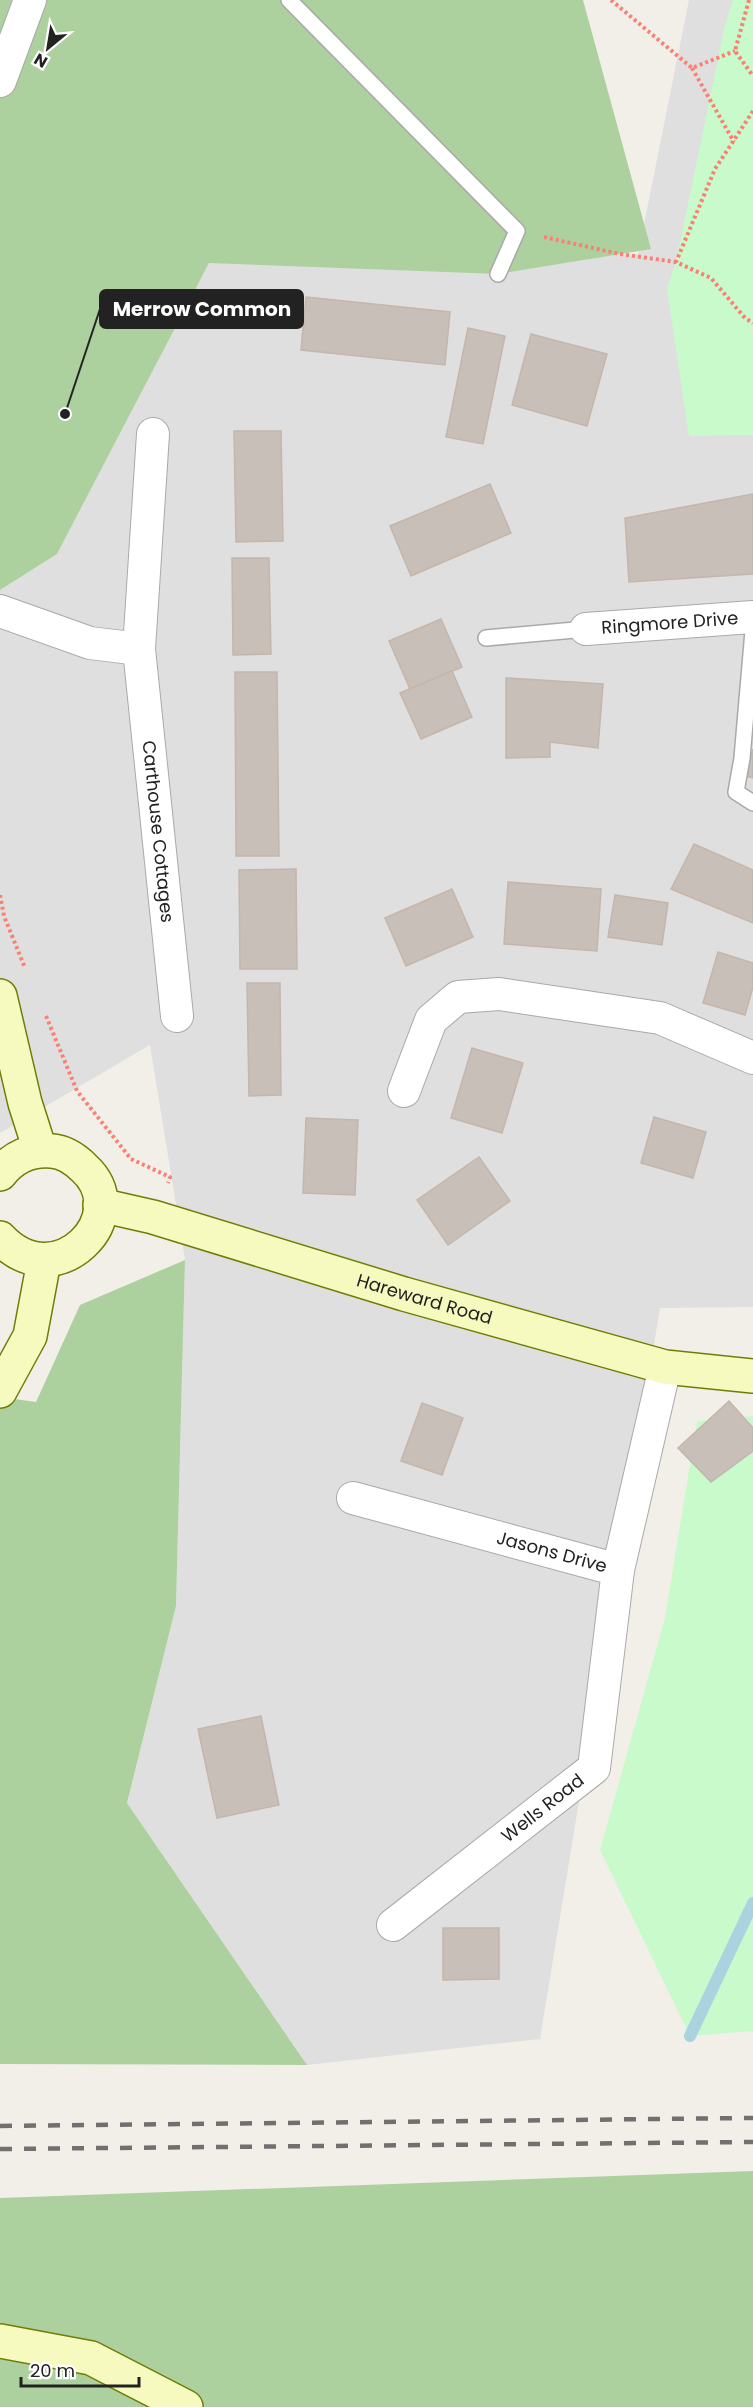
<svg xmlns="http://www.w3.org/2000/svg" width="753" height="2407" font-family="Poppins,sans-serif">
  <style>
    .residential { fill: #e0dfdf }
    .forest { fill: #add19e }
    .park { fill: #c8facc }
    .lines { fill: none; stroke-linecap: round; stroke-linejoin: round }
    .stream { stroke: #aad3df; stroke-width: 12 }
    .building { fill: #c7bfb8; stroke: #c4b6ab; stroke-width: 1.5 }
    .lane-casing { stroke: #a9a9a9; stroke-width: 18 }
    .street-casing { stroke: #a9a9a9; stroke-width: 34 }
    .secondary-casing { stroke: #707d05; stroke-width: 36 }
    .path { stroke: #fa8072; stroke-width: 4; stroke-dasharray: 3 3; stroke-linecap: butt }
    .lane { stroke: #fff; stroke-width: 15 }
    .street { stroke: #fff; stroke-width: 32 }
    .secondary { stroke: #f7fabf; stroke-width: 33 }
    .rail { stroke: #707070; stroke-width: 4.5; stroke-dasharray: 12 12; stroke-linecap: butt }
    .labels { text-anchor: middle; stroke-width: 4.5; stroke-linejoin: round; paint-order: stroke }
    .street-label { font-size: 18px; fill: #222; stroke: #fff }
    .leader { fill: none; stroke: #222; stroke-width: 2 }
    .callout-dot { fill: #222; stroke: #fff; stroke-width: 2 }
    .callout { fill: #222; stroke: #222; stroke-width: 2 }
    .callout-label { font-size: 20px; text-anchor: middle; font-weight: bold; fill: #fff }
  </style>
  <rect width="100%" height="100%" fill="#f2efe9"/>
  <path class="residential" d="M689 0H753V1307L660 1308 540 2039 307 2065 127 1803 176 1606 185 1260 150 1045 0 1133V590L57 554 209 263 638 254Z"/>
  <g class="forest">
    <path d="M0 0H583L651 249 498 274 209 263 57 554 0 590Z"/>
    <path d="M185 1260 176 1606 127 1803 307 2065 0 2064V1397L36 1402 80 1305Z"/>
    <path d="M753 2171V2407H0V2198Z"/>
  </g>
  <g class="park">
    <path d="M733 0H753V435L689 436 667 289 676 262 725 25Z"/>
    <path d="M753 1416V2031L690 2036 600 1850 665 1618 697 1421Z"/>
  </g>
  <g class="lines">
    <path class="stream" d="M690 2036 753 1903"/>
  </g>
  <g class="building">
    <path d="M306 297 450 312 445 365 301 350Z"/>
    <path d="M468 328 505 336 483 444 446 437Z"/>
    <path d="M531 334 607 354 587 426 512 405Z"/>
    <path d="M234 431H281L283 541 236 542Z"/>
    <path d="M490 484 511 533 411 576 390 526Z"/>
    <path d="M753 494V574L629 582 625 518Z"/>
    <path d="M232 558H269L271 654 233 655Z"/>
    <path d="M441 619 462 667 410 689 389 641Z"/>
    <path d="M452 671 472 717 421 739 400 693Z"/>
    <path d="M235 672H277L279 856H236Z"/>
    <path d="M506 678 603 684 598 748 550 742V757L506 758Z"/>
    <path d="M753 749V778L746 776Z"/>
    <path d="M694 844 753 870V923L671 889Z"/>
    <path d="M296 869 297 969H240L239 870Z"/>
    <path d="M508 882 601 889 597 951 504 944Z"/>
    <path d="M452 889 473 937 406 966 385 918Z"/>
    <path d="M615 895 668 903 662 945 608 937Z"/>
    <path d="M718 952 753 963V987L745 1015 703 1003Z"/>
    <path d="M247 983H280L281 1095 249 1096Z"/>
    <path d="M472 1048 523 1063 502 1133 451 1118Z"/>
    <path d="M654 1117 706 1132 693 1178 641 1163Z"/>
    <path d="M306 1118 358 1120 355 1195 303 1193Z"/>
    <path d="M479 1157 510 1201 448 1245 417 1200Z"/>
    <path d="M729 1401 753 1428V1451L711 1482 678 1448Z"/>
    <path d="M422 1403 463 1418 442 1475 401 1461Z"/>
    <path d="M261 1716 279 1805 217 1818 198 1729Z"/>
    <path d="M443 1928H499V1979L443 1980Z"/>
  </g>
  <g class="lines">
    <defs>
      <g id="lane">
        <path d="M289 0 517 231 498 274"/>
        <path d="M753 631 742 758 736 792 753 803"/>
        <path d="M486 638 586 629"/>
      </g>
      <g id="street">
        <path d="M0 81 30 0"/>
        <path id="s1" d="M153 434 139 649 177 1016"/>
        <path d="M0 611 90 643 139 649"/>
        <path id="s2" d="M586 629 753 617"/>
        <path d="M404 1091 431 1020 458 997 499 994 660 1018 753 1058"/>
        <path id="s3" d="M353 1498 618 1570 665 1367"/>
        <path id="s4" d="M393 1925 594 1768 618 1570"/>
      </g>
      <g id="secondary">
        <path d="M0 996 25 1103 40 1150"/>
        <path d="M0 1174C13 1157 31 1149 52 1151 65 1152 75 1159 84 1168 136 1215 57 1299 0 1238"/>
        <path id="s5" d="M100 1205 153 1217 404 1294 665 1367 753 1376"/>
        <path d="M0 1391 30 1336 44 1261"/>
        <path d="M0 2341 91 2358 186 2407"/>
      </g>
    </defs>
    <use href="#lane" class="lane-casing"/>
    <use href="#street" class="street-casing"/>
    <use href="#secondary" class="secondary-casing"/>
    <g class="path">
      <path d="M611 0 692 68 735 51"/>
      <path d="M749 0 735 51 753 76"/>
      <path d="M692 68 734 142"/>
      <path d="M753 111 715 169 676 262 711 278 745 318 753 323"/>
      <path d="M544 237 620 254 676 262"/>
      <path d="M0 895 4 916 25 968"/>
      <path d="M46 1016 77 1091 131 1159 170 1177 168 1183"/>
    </g>
    <use href="#lane" class="lane"/>
    <use href="#street" class="street"/>
    <use href="#secondary" class="secondary"/>
    <g class="rail">
      <path d="M0 2126 753 2118"/>
      <path d="M0 2149 753 2142"/>
    </g>
  </g>
  <g class="labels">
    <g class="street-label">
      <text dy="6" stroke="none"><textPath href="#s2" startOffset="84">Ringmore Drive</textPath></text>
      <text dy="6" stroke="none"><textPath href="#s1" startOffset="399">Carthouse Cottages</textPath></text>
      <text dy="6" stroke="none"><textPath href="#s5" startOffset="338">Hareward Road</textPath></text>
      <text dy="6" stroke="none"><textPath href="#s3" startOffset="206">Jasons Drive</textPath></text>
      <text dy="6" stroke="none"><textPath href="#s4" startOffset="190">Wells Road</textPath></text>
    </g>
  </g>
  <path class="leader" d="M65 414L100 309"/>
  <circle class="callout-dot" cx="65" cy="414" r="6"/>
  <rect class="callout" x="100" y="290" width="203" height="38" rx="6"/>
  <g class="callout-label">
    <text x="202" y="316">Merrow Common</text>
  </g>
  <g transform="translate(48 48) rotate(210)" stroke="#ffffff" stroke-width="4.5" paint-order="stroke">
  <path d="M0-4.5L10 22L0 15L-10 22Z" fill="#222222"/>
  <text y="-9" font-size="16" font-weight="bold" text-anchor="middle" fill="#222222">N</text>
  </g>
  <path d="M21 2377v9h118v-9" fill="none" stroke="#222222" stroke-width="3"/>
  <text x="30" y="2377" font-size="18" fill="#222222" stroke="#ffffff" stroke-width="4.5" paint-order="stroke">20 m</text>
</svg>
